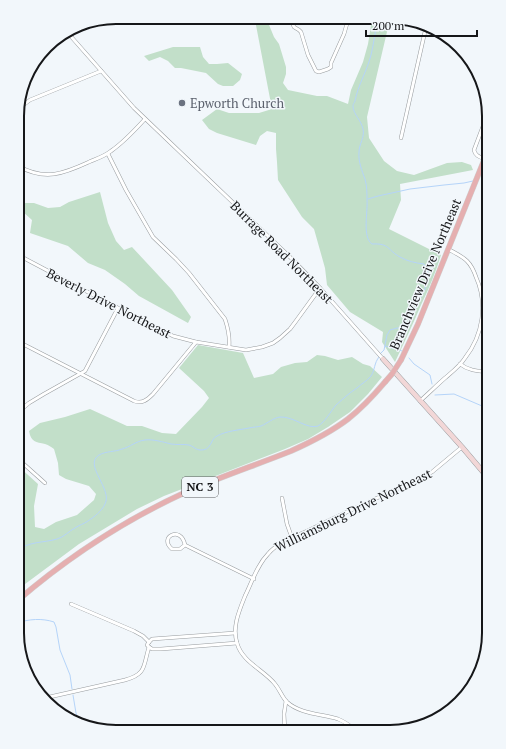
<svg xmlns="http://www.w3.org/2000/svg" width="506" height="749" font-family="'PT Serif',serif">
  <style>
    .green { fill: #c2dfc9 }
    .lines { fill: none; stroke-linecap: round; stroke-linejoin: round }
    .stream { stroke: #b5d4f9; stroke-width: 1 }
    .street-casing { stroke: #989c9f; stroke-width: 4 }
    .secondary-casing { stroke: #989c9f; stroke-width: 5.5 }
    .primary-casing { stroke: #d0d1d1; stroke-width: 6 }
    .street { stroke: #fff; stroke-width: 3 }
    .secondary { stroke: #f2d7d7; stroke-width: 4.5 }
    .primary { stroke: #e5afb0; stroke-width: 5 }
    .primary-bridge-casing { stroke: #d0d1d1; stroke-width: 6; stroke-linecap: butt }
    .primary-bridge { stroke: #e5afb0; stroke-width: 5 }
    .worship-dot { fill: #6b7280; stroke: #f2f7fb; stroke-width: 1.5 }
    .labels { text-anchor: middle; stroke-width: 3; stroke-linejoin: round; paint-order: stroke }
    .shield { fill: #f2f7fb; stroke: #585a5d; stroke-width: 1 }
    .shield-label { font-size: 12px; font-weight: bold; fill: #161719 }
    .worship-label { font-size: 13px; fill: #5b616d; stroke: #f2f7fb; text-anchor: start }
    .street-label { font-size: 13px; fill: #161719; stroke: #f2f7fb }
    .rim { fill: none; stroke: #161719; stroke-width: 2 }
  </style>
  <rect width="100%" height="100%" fill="#f2f7fb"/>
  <g class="green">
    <path d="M372 19H390L367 117 369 138 384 161 397 171 414 175 447 163 462 162 471 165 473 170 400 184 401 200 389 229 441 255C436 272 429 288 421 305 413 324 404 343 395 362L382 342 383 332 350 312 327 285 325 268 314 229 302 217 278 180 277 162 276 149V133L267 131 260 136 256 145 217 133 209 129 202 120 217 109 229 113H259L272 109 255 20H267L274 37 279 44 286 67V74L283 83 288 90 317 96H327L348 104 351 90 363 62 368 44Z"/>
    <path d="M173 47H200L203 57 209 64H217L228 63 242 74 240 80 233 86H223L218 84 206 73 181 68H175L168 61 160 57 149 61 144 56Z"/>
    <path d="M100 192 108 223 116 241 124 250 132 247 172 290 191 317 188 323 139 296 125 284 105 270 88 263 68 246 30 233 32 220 22 211 18 205V203H34L48 208 60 207 69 202Z"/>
    <path d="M198 345 243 353 254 378 273 374 281 367 295 363 307 362 317 355 325 356 338 360 352 357 363 364 370 366 382 377 368 394 350 412 328 427 308 439 285 449 164 496 137 509 79 544 17 590V465L38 484 34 506 35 527 44 529 56 522 77 515 94 500 96 494 89 486 66 479 59 475 58 463 54 449C51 447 49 445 45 444 36 442 31 442 29 431L40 423 65 417 90 409 127 426H142L162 433 176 434 202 407 209 398 204 391 179 368Z"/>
  </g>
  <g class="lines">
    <g class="stream">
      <path d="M378 19C375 31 374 43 371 55 367 71 358 85 355 101 354 104 353 103 353 107 354 115 361 120 363 129 365 137 359 144 359 152 358 161 362 171 365 179 367 186 367 193 367 200 368 212 362 237 372 244 390 243 387 250 400 257 407 261 415 263 424 264L428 273 425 289 414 310 413 317 407 328H397L390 330 387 335 384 350 380 354"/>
      <path d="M486 178H489"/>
      <path d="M368 199 378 196 410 189 444 185 464 183 473 181"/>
      <path d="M385 346 396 349 402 351"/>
      <path d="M409 358 414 364 430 375 432 384"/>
      <path d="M435 395 454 394 489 409"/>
      <path d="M17 551C28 541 44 543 57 539 64 537 69 531 75 528 79 525 84 524 88 521 94 517 102 511 105 504 113 489 83 465 99 455 106 451 115 452 122 449 130 447 136 441 145 440 153 439 163 442 171 444 177 445 184 444 189 445 193 446 196 450 200 450 212 451 210 439 217 436 226 431 239 430 249 428 253 427 258 427 261 426 268 423 273 418 280 417 293 416 308 430 318 426 325 422 331 411 336 405 343 399 349 393 357 388 361 384 367 381 371 376 375 370 374 363 379 357"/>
      <path d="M17 623C29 619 42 618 54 622L56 627 60 650 70 675 72 689"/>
      <path d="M73 695 76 713 79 721"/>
    </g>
    <defs>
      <g id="street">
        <path d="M291 20 294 27 299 30 301 32 308 55 316 71 319 72 328 69 331 67V63L344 34 348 20"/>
        <path d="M67 32 134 108 292 259 320 288 383 359"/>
        <path d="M18 109 30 100 101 71"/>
        <path d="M401 138 426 27"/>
        <path d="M108 154 126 190 153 237 176 259 189 273 225 319C228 328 230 337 229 347"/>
        <path d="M485 159C480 157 475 156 474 150L488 113"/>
        <path d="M18 166C45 181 63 174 89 162 96 159 105 156 111 151 124 142 135 130 145 119"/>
        <path d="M18 255 118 308 173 336 196 342 246 350 262 347 273 343 280 338 290 329 296 321 320 288"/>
        <path d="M482 320 489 321"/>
        <path d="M17 341 134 401C142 404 147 400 153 394L196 342"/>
        <path d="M460 364C469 371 478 371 489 372"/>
        <path d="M420 401C429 393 437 385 445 378 452 372 460 366 465 358 483 335 488 304 476 277 474 271 471 265 467 261 462 256 455 253 448 249"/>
        <path d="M17 413 29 403 44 394 85 371 118 308"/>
        <path d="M17 458 45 483"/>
        <path d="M282 498 287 524 292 538"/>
        <path d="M185 545 180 549H172C158 537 181 525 185 545L254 579"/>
        <path d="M71 604 134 631 143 636 149 642"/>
        <path d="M149 642 152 639 235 633"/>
        <path d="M149 647 152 649H161L237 643"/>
        <path d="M45 698 125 680C147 674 143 666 149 647L147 645 149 642"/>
        <path d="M285 732 284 714 286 701"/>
        <path d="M358 732C352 727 346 722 338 719 322 714 300 714 287 702 282 697 280 690 275 684 264 670 242 662 237 643 232 627 239 611 245 596 252 582 257 565 268 554 277 543 294 537 307 531 344 513 381 496 419 479L432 472 462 447"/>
      </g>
      <path id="secondary" d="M383 359 462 447 489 479"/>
      <g id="primary">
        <path d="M401 360 418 324 489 148"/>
        <path d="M17 601C68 557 125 520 186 492 220 477 256 465 291 451 311 442 331 432 348 419 362 408 374 395 385 382"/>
      </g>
    </defs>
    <use href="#street" class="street-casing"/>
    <use href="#secondary" class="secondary-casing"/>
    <use href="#primary" class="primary-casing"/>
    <use href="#street" class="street"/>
    <use href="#secondary" class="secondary"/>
    <use href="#primary" class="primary"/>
    <defs>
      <path id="primary-bridge" d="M385 382 392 374 401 360"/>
    </defs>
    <use href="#primary-bridge" class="primary-bridge-casing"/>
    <use href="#primary-bridge" class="primary-bridge"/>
  </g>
  <circle class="worship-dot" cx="182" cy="103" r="4"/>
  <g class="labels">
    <rect class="shield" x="182" y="477" width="36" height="20" rx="3"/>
    <g class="shield-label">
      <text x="200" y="491">NC 3</text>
    </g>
    <g class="worship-label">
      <text x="190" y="108">Epworth Church</text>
    </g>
    <g class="street-label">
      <text transform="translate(282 252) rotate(45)" y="5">Burrage Road Northeast</text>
      <text transform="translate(425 274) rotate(-67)" y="5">Branchview Drive Northeast</text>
      <text transform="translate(109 303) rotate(27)" y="5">Beverly Drive Northeast</text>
      <text transform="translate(353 510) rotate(-26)" y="5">Williamsburg Drive Northeast</text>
    </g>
  </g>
  <path d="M0 0H506V749H0ZM116 24H390A92 92 0 0 1 482 116V633A92 92 0 0 1 390 725H116A92 92 0 0 1 24 633V116A92 92 0 0 1 116 24Z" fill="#f2f7fb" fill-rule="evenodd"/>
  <path class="rim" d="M116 24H390A92 92 0 0 1 482 116V633A92 92 0 0 1 390 725H116A92 92 0 0 1 24 633V116A92 92 0 0 1 116 24Z"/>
  <path d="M366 30v6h111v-6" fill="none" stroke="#161719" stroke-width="2"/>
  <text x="372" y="30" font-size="12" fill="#161719" stroke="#f2f7fb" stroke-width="3" paint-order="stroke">200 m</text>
</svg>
